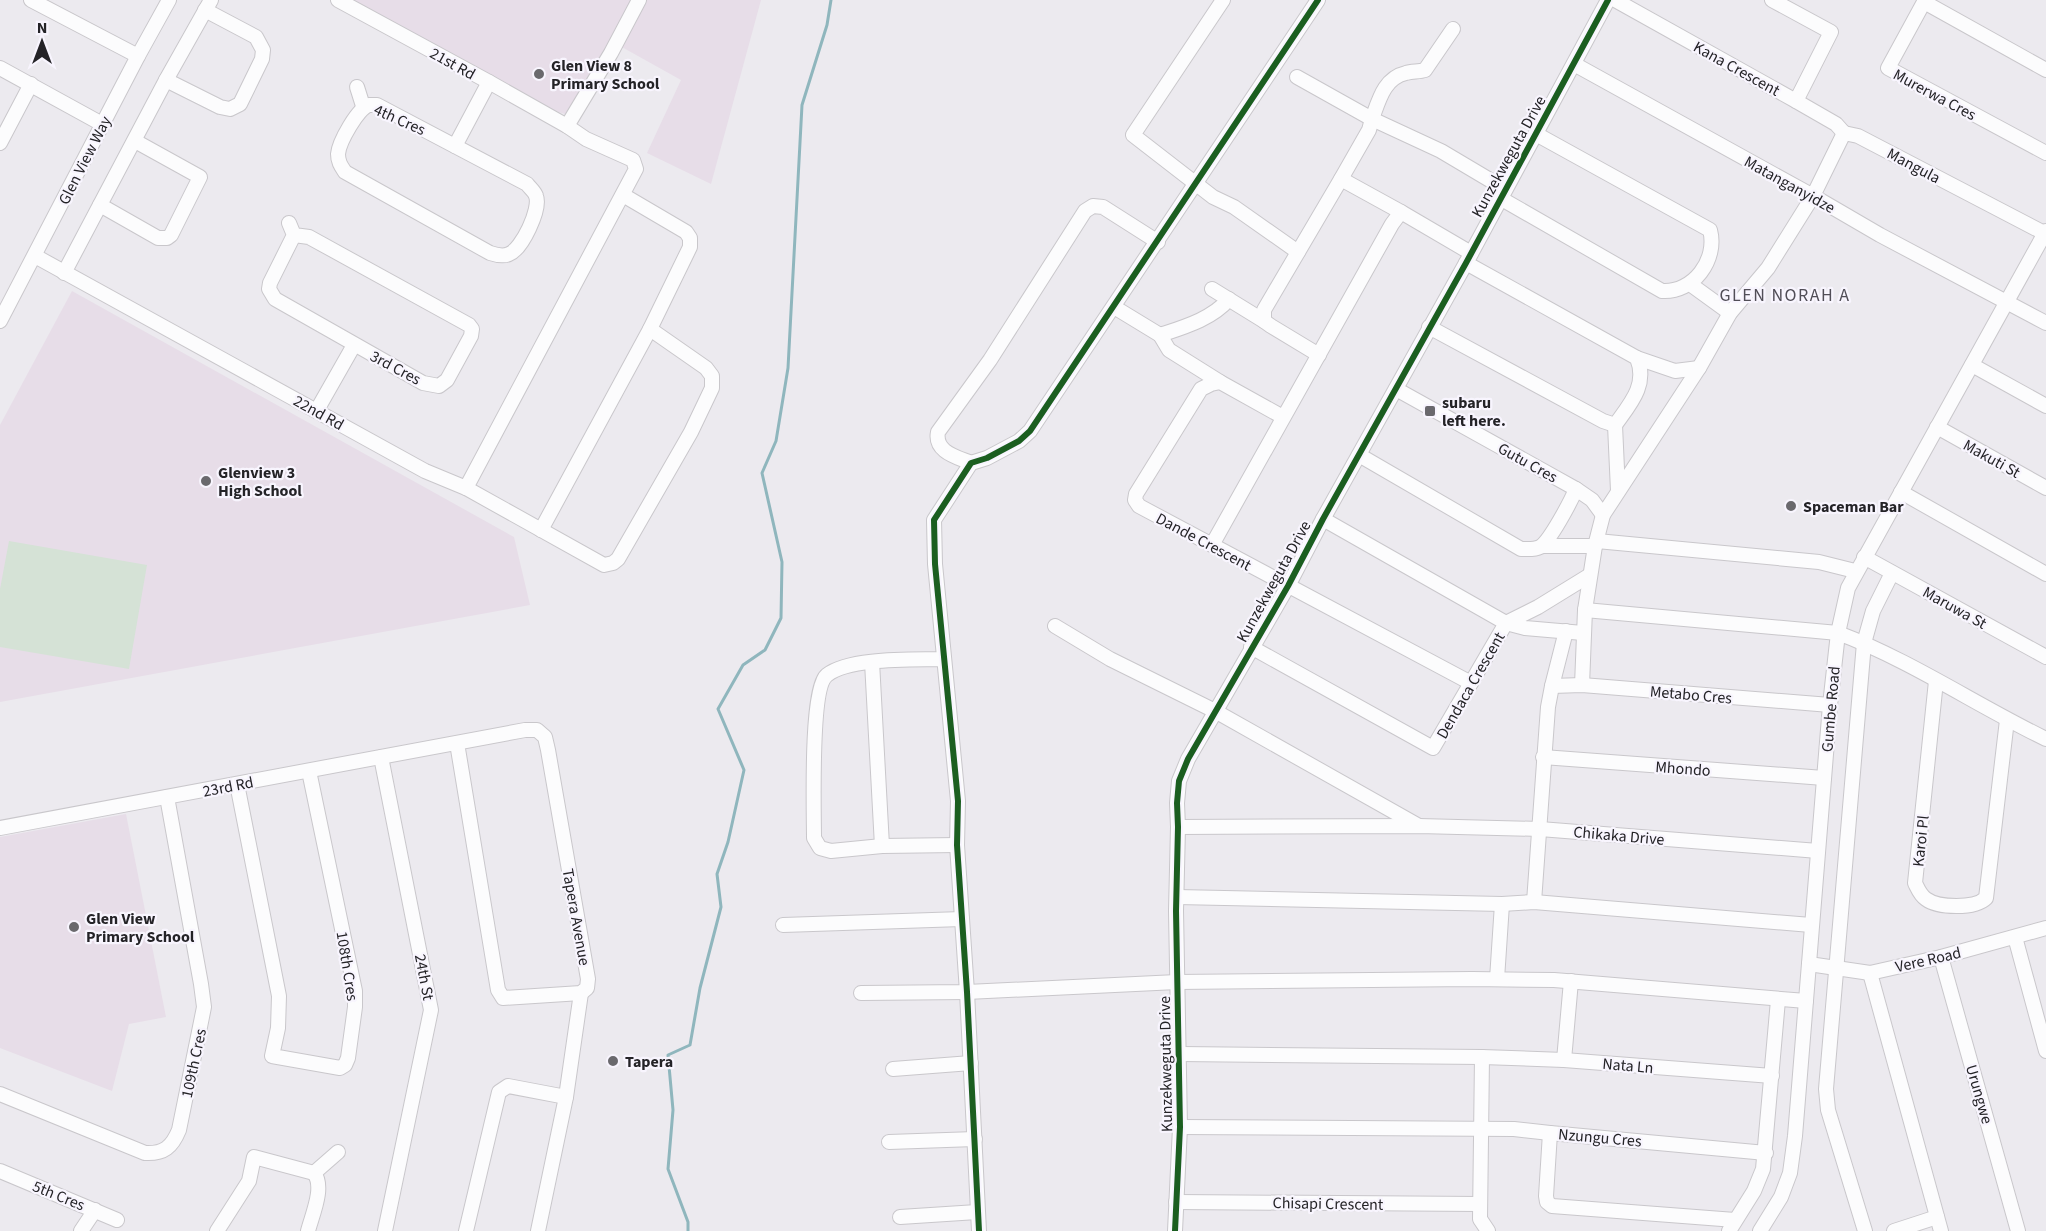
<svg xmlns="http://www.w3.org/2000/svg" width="2046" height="1231" font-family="'Source Sans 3',sans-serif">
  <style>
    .education { fill: #e7dde8 }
    .green { fill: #d5e2d6 }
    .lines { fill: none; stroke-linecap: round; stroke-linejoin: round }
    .stream { stroke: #8fb6bd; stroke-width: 3 }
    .minor-casing { stroke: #c9c7cb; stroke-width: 16 }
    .minor { stroke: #fcfcfd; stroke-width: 14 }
    .cycleway-casing { stroke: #f8f5fe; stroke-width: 10 }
    .cycleway { stroke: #1b5e20; stroke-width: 6 }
    .poi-dot { fill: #6a696d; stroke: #f8f5fe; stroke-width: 2 }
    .labels { text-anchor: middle; stroke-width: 4.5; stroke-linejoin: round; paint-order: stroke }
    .street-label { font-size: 16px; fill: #242327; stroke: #f8f5fe }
    .poi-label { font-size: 16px; font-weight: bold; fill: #242327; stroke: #f8f5fe; text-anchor: start }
    .neighbourhood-label { font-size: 18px; letter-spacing: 1.5px; fill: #514e57; stroke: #f8f5fe }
  </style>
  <rect width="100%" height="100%" fill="#eceaef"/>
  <g class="education">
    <path d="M347 0H631L614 38 565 114 555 111Z"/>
    <path d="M646 0H761L711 184 647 153 681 80 620 46Z"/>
    <path d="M72 291 514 537 530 605 0 702V425Z"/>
    <path d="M126 814 166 1017 129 1024 112 1091 0 1048V837Z"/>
  </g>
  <path class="green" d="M9 541 147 565 129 669 0 647V589Z"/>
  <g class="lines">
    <path class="stream" d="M688 1231V1222L668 1169 673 1110 668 1055 690 1045 700 988 721 907 717 874 728 842 744 770 718 709 743 665 765 650 781 618 782 562 762 473 776 441 788 368 802 105 827 25 831 0"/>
    <defs>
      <g id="minor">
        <path d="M31 0 138 56"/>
        <path d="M338 0 489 82 567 126 586 139 633 160 636 169 466 488"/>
        <path d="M1223 0 1133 135 1213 197 1234 207 1298 252"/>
        <path d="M1615 0 1796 101 1831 32 1772 0"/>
        <path d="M1574 64 1813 196 1880 235 2046 323"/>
        <path d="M0 68 102 124"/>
        <path d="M2046 70 1924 2 1888 68 2046 153"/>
        <path d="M1297 77 1372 119C1379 100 1384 78 1406 73 1412 71 1419 72 1425 70L1453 29"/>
        <path d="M166 80 220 107 230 109 240 104 262 59 263 50 256 37 205 10"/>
        <path d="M357 87 363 106"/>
        <path d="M1796 101 1836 124 1844 133"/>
        <path d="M369 105H377L527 184C530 188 535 192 536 196 541 209 522 249 509 254 503 257 496 255 490 253L345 172C341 166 338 162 338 154 339 142 358 108 369 105Z"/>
        <path d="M567 126 611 53 639 0"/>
        <path d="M0 143 31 84"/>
        <path d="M455 146 489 82"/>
        <path d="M1341 179 1401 212"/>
        <path d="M1500 198 1662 291C1693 293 1718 260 1710 230L1536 134"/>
        <path d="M100 205 158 238H167L171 235 200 177 135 141"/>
        <path d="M289 223 294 235 309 237 469 325 472 329 471 336 447 380 439 386 423 383 275 299 269 289 270 283 294 235"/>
        <path d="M35 256 425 471 466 488 604 565 613 563 618 559 691 432 712 388V376L706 368 650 329"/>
        <path d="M64 273 166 80 211 0"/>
        <path d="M1690 284 1730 313"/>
        <path d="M1212 289 1264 321"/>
        <path d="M1114 307 1160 335 1169 350 1220 382"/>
        <path d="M0 321 138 56 169 0"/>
        <path d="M1429 327 1603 421 1615 425C1630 404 1648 385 1637 358L1466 263"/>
        <path d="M1160 335C1184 327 1212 319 1229 299"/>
        <path d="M1319 355 1271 326 1264 321V310L1341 179 1369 130 1372 119 1441 151 1505 189"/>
        <path d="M1637 358 1675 371 1699 368"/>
        <path d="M1972 365 2046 406"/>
        <path d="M317 410 354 345"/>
        <path d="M1283 417 1220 382 1211 384 1201 389 1136 494 1135 500 1139 506 1471 683"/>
        <path d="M1615 425 1618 491"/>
        <path d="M1937 427 2046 488"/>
        <path d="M1359 455 1521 549C1528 549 1534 550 1540 547 1550 541 1571 501 1576 489L1396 389"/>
        <path d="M971 463C957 457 934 452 938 432L990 360 1085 211 1093 206 1103 207 1158 242"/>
        <path d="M1576 489 1592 500 1603 515"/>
        <path d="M1901 492 2046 574"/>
        <path d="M1323 519 1506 623 1525 628 1583 633"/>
        <path d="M541 530 650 329 690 247V238L686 232 623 195"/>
        <path d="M1597 541 1819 562 1855 571"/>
        <path d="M1212 545 1392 224 1401 212 1471 253"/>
        <path d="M1543 546H1595"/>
        <path d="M1864 557 2046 657"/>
        <path d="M1585 610 1838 633C1910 660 1976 705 2046 739"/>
        <path d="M1506 623 1538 607 1590 575"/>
        <path d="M1055 626 1110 659 1215 711 1419 826"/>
        <path d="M1251 647 1433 748 1506 623"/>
        <path d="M944 659C914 660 850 657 827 675 810 688 814 813 814 838L820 848 831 851 882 846 957 845"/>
        <path d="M872 662 882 846"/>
        <path d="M1936 681 1915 883C1918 889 1920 895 1926 899 1938 908 1975 909 1986 898L2007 720"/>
        <path d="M1582 685 1585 610 1595 546 1603 515 1699 368 1730 313 1768 268 1813 196 1844 133 1858 136 2046 234"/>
        <path d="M1552 686 1582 685 1830 705"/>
        <path d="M381 757 431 1010 385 1231"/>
        <path d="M1543 757 1824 778"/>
        <path d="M237 784 279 996 278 1028 272 1056 340 1068 345 1065 348 1058 355 1007V991L309 771"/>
        <path d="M1178 827 1419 826 1540 829 1818 851"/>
        <path d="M0 828 525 730H537L545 737 548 750 588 979 587 988 581 993 503 998 498 990 457 743"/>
        <path d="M1177 897 1502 904 1534 902 1811 925"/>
        <path d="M1534 902 1548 707 1552 686 1566 631"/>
        <path d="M783 925 962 919"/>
        <path d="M2015 937 2046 1051"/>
        <path d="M1941 957 2018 1231"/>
        <path d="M1809 964 1870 973 1941 957 2046 928"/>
        <path d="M1870 973 1941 1231"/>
        <path d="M1497 979 1502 904"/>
        <path d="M861 993 967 992 1177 982 1472 979 1554 980 1806 1001"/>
        <path d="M1180 1054 1482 1057 1564 1060 1772 1076"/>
        <path d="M1482 1057 1480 1219 1488 1231"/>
        <path d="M1564 1060 1571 981"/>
        <path d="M893 1069 971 1063"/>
        <path d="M0 1094 145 1153C164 1154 172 1147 179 1130L202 1017 204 1007 201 984 167 797"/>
        <path d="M1180 1127 1514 1129 1550 1133"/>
        <path d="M889 1142 975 1139"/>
        <path d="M0 1171 117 1220"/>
        <path d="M314 1173 338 1152"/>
        <path d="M1176 1202 1480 1204"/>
        <path d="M900 1217 977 1212"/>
        <path d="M1735 1220 1552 1206 1547 1202 1546 1196 1550 1133 1766 1153"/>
        <path d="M81 1231 95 1210"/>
        <path d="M217 1231 249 1181 254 1157 314 1173"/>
        <path d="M308 1231C312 1215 325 1187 314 1173"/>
        <path d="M466 1231 499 1092 508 1086 566 1097"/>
        <path d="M538 1231 566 1097 581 993"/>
        <path d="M979 1231 967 992 957 845 958 801 935 564 934 520 971 463 987 458 1019 441 1030 431 1318 0"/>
        <path d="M1175 1231 1180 1127 1176 911 1178 827 1177 803 1179 781 1188 759 1288 586 1323 519 1466 263 1608 0"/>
        <path d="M1729 1231 1754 1191 1763 1169 1778 1000"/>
        <path d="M1760 1231 1781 1197 1790 1173 1795 1136 1830 705 1838 633 1848 588 2046 231"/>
        <path d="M1865 1231 1828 1110 1826 1089 1864 643 1873 611 1892 573"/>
        <path d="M1894 1231 1937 1217"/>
      </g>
    </defs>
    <use href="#minor" class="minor-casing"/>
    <use href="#minor" class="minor"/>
    <defs>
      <g id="cycleway">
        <path d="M979 1231 967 992 957 845 958 801 935 564 934 520 971 463 987 458 1019 441 1030 431 1318 0"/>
        <path d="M1175 1231 1180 1127 1176 911 1178 827 1177 803 1179 781 1188 759 1288 586 1323 519 1466 263 1608 0"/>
      </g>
    </defs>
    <use href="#cycleway" class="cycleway-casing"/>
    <use href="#cycleway" class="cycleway"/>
  </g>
  <g class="poi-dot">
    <circle cx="539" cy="74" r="6"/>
    <rect x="1424" y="405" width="12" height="12" rx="3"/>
    <circle cx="206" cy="481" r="6"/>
    <circle cx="1791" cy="506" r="6"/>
    <circle cx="74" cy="927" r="6"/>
    <circle cx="613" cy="1061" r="6"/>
  </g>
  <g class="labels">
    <g class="street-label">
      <text transform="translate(453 63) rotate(29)" y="6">21st Rd</text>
      <text transform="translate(1737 68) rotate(29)" y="6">Kana Crescent</text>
      <text transform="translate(1935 94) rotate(28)" y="6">Murerwa Cres</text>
      <text transform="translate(400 119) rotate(24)" y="6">4th Cres</text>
      <text transform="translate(1508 156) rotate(-61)" y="6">Kunzekweguta Drive</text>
      <text transform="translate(84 160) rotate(-63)" y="6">Glen View Way</text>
      <text transform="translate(1914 165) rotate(28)" y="6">Mangula</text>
      <text transform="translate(1790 184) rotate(29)" y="6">Matanganyidze</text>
      <text transform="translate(396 367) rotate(28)" y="6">3rd Cres</text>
      <text transform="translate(319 412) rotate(29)" y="6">22nd Rd</text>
      <text transform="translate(1992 458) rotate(29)" y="6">Makuti St</text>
      <text transform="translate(1528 462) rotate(29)" y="6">Gutu Cres</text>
      <text transform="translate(1204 541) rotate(28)" y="6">Dande Crescent</text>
      <text transform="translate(1273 581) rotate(-61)" y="6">Kunzekweguta Drive</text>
      <text transform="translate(1955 607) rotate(29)" y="6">Maruwa St</text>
      <text transform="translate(1470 685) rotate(-60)" y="6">Dendaca Crescent</text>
      <text transform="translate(1691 694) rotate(5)" y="6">Metabo Cres</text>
      <text transform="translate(1830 709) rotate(-85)" y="6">Gumbe Road</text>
      <text transform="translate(1683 768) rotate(4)" y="6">Mhondo</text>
      <text transform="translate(228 786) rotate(-11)" y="6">23rd Rd</text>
      <text transform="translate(1619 835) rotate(5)" y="6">Chikaka Drive</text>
      <text transform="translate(1920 841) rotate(-84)" y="6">Karoi Pl</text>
      <text transform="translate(577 917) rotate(80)" y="6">Tapera Avenue</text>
      <text transform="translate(1928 959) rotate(-13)" y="6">Vere Road</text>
      <text transform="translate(348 966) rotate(81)" y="6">108th Cres</text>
      <text transform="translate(425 977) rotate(79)" y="6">24th St</text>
      <text transform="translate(193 1063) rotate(-78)" y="6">109th Cres</text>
      <text transform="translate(1165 1064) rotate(-91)" y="6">Kunzekweguta Drive</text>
      <text transform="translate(1628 1065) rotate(5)" y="6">Nata Ln</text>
      <text transform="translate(1980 1094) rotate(74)" y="6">Urungwe</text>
      <text transform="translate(1600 1137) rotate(5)" y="6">Nzungu Cres</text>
      <text transform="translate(59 1195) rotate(22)" y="6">5th Cres</text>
      <text transform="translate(1328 1203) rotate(1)" y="6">Chisapi Crescent</text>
    </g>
    <g class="poi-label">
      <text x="551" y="71">Glen View 8<tspan x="551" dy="18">Primary School</tspan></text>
      <text x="1442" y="408">subaru<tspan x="1442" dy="18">left here.</tspan></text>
      <text x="218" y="478">Glenview 3<tspan x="218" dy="18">High School</tspan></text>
      <text x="1803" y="512">Spaceman Bar</text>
      <text x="86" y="924">Glen View<tspan x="86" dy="18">Primary School</tspan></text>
      <text x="625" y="1067">Tapera</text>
    </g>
    <g class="neighbourhood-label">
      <text x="1785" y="301">GLEN NORAH A</text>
    </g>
  </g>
  <g transform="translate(42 42)" stroke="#f8f5fe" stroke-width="4.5" paint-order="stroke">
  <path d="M0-4.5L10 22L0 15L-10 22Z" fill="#242327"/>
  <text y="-9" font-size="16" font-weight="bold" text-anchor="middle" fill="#242327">N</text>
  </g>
</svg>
